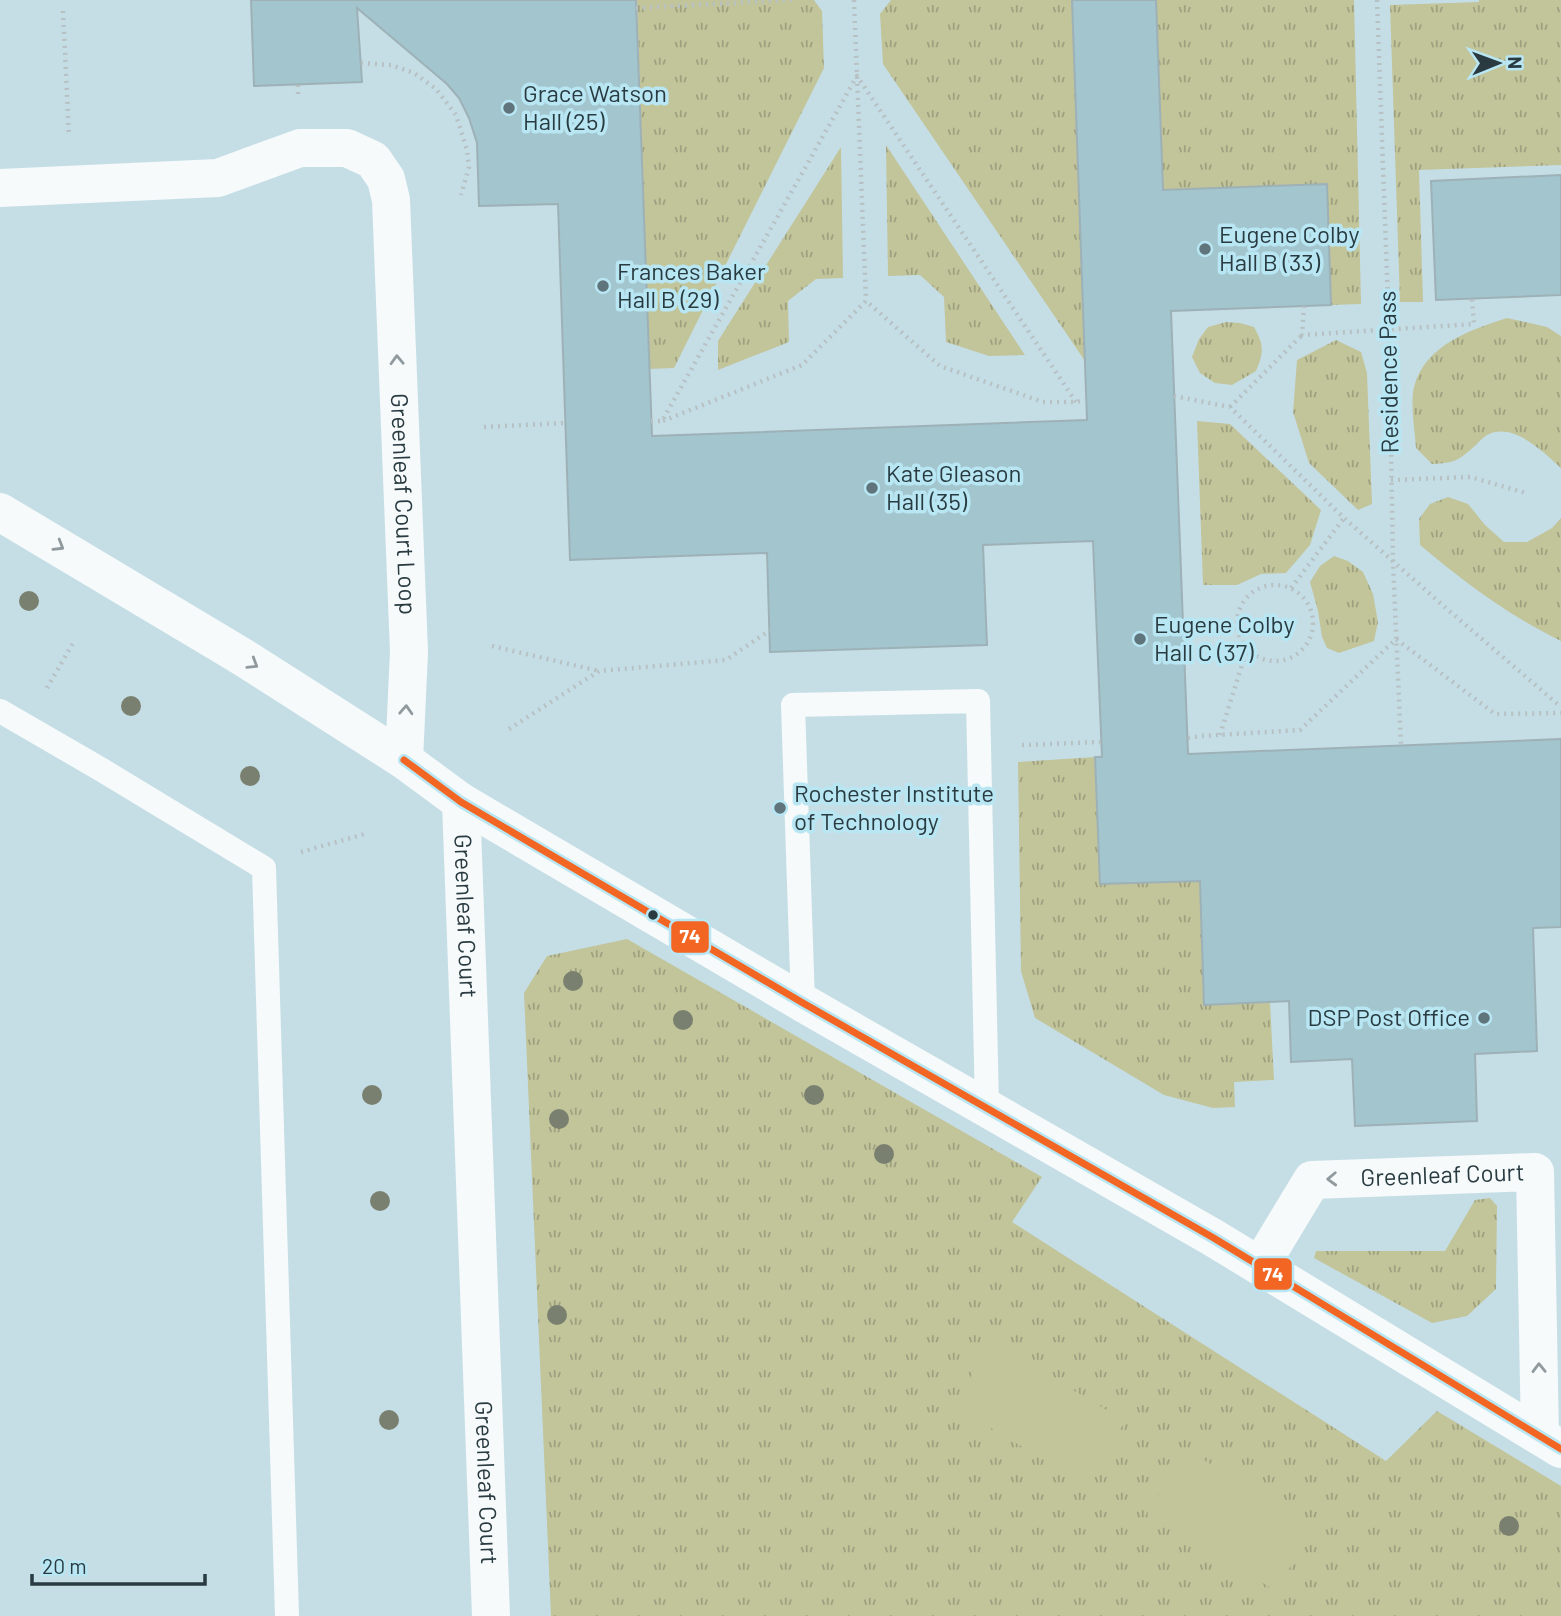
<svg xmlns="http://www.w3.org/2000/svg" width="1561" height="1616" font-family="Barlow,sans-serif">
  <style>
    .grass { fill: url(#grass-tufts) }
    .pitch { fill: #c2c49a }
    .building { fill: #a3c5ce; stroke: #9db1b7; stroke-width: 2 }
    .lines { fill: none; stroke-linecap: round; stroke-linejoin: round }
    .path { stroke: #b7c1c4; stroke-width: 4.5; stroke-dasharray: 2 5; stroke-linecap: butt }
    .service { stroke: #f6fafb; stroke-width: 24 }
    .minor { stroke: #f6fafb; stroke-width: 38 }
    .bus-1-casing { stroke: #b8e6f3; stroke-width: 12 }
    .bus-1 { stroke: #f26522; stroke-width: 7 }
    .tree { fill: #7a806f }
    .oneway { stroke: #909a9e }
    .poi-dot { fill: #60747b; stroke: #b8e6f3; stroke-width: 2.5 }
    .bus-dot { fill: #293b41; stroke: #b8e6f3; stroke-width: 2.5 }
    .labels { text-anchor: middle; stroke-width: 7; stroke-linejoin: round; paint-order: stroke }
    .poi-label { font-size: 24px; fill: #293b41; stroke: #b8e6f3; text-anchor: start }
    .street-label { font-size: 24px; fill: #293b41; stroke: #b8e6f3 }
    .line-badge { stroke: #b8e6f3; stroke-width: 2.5 }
    .badge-label { font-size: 19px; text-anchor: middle; font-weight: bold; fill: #fff }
  </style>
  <defs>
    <pattern id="grass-tufts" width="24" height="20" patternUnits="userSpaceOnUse" patternTransform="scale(1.75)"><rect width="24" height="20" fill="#c2c49a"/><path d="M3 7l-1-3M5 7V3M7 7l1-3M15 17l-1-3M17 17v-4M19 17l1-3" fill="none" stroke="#9ea07f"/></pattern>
  </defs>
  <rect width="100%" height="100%" fill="#c5dee6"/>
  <g class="grass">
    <path d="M637 0H814L822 11 824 68 674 368 649 369Z"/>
    <path d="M891 0H1072L1085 361 883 64 880 14Z"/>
    <path d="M1156 0H1354L1361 304 1331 305 1327 184 1163 190Z"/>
    <path d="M1479 0H1561V165L1419 170 1423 302H1400L1390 5 1479 2Z"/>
    <path d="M886 145 1025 355 989 356 946 342 944 297 920 275 888 276Z"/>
    <path d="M841 147 843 278 816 279 788 301 789 342 718 370V341Z"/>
    <path d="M1507 318 1547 327 1561 336V468C1543 452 1515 423 1489 434 1484 436 1479 442 1476 445 1458 461 1455 463 1432 464L1416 448C1415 431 1410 403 1414 387 1425 345 1470 330 1507 318Z"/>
    <path d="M1226 322 1240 323 1254 327C1264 345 1264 352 1256 371L1232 385 1215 383 1200 373 1192 357 1199 339 1208 327Z"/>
    <path d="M1336 340 1361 352 1367 373 1372 504 1358 510 1309 463 1293 412 1297 360Z"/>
    <path d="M1197 421 1230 424 1321 510 1310 545 1286 573 1261 574 1237 585H1203Z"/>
    <path d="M1448 497 1468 504 1485 525 1504 542H1527L1552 528 1561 518V641C1509 616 1464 582 1420 545L1419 519 1430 504Z"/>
    <path d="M1334 556 1348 561 1363 572 1373 594 1378 622 1374 641 1339 653 1327 648 1322 637 1318 611 1310 582 1320 566Z"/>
    <path d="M1095 757 1100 884 1200 881 1204 1004 1270 1002 1274 1080 1234 1082 1235 1107 1213 1108 1164 1095 1035 1018 1021 971 1018 762Z"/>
    <path d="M627 939 1042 1177 1012 1222 1386 1461 1437 1411 1561 1486V1616H551L524 993 547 956Z"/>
    <path d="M1490 1198 1497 1206 1496 1289 1467 1316 1432 1323 1314 1258 1316 1251H1445L1475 1200Z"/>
  </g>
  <g class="pitch">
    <path d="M991 1341 1125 1421 1088 1486 954 1406Z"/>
    <path d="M1186 1449 1314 1527 1276 1591 1147 1514Z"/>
  </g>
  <g class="building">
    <path d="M251 0H636L652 436 1087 420 1072 0H1156L1163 190 1327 184 1331 305 1171 311 1188 754 1561 739V927L1533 928 1537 1051 1475 1054 1477 1121 1355 1126 1352 1059 1291 1062 1289 1001 1204 1005 1200 881 1100 884 1095 757H1102L1093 541 983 545 987 645 770 652 767 553 570 560 558 204 479 206 477 143 469 118 459 98 447 84 357 8 362 82 254 86Z"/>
    <path d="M1561 175V295L1436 300 1431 181Z"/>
  </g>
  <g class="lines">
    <g class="path">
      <path d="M854 0 866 301"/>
      <path d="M1377 0 1389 330 1393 562 1401 745"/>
      <path d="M636 8 792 0"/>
      <path d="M63 11 69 136"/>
      <path d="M361 63 391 65 414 73 436 89 456 115 467 150 469 167 461 195"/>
      <path d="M298 85V98"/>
      <path d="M1304 306 1302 335 1474 324 1472 299"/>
      <path d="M1174 396 1230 407 1344 518 1447 609 1561 707"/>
      <path d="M1230 407 1302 335"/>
      <path d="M651 421H662L857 76 1076 402"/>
      <path d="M663 421 802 365 866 301 940 366 1043 402H1076L1086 400"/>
      <path d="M484 427 565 423"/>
      <path d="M1391 480 1470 477 1526 493"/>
      <circle cx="1275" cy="623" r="38"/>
      <path d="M1291 588 1344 518"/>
      <path d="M492 646 599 671"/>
      <path d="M47 688 73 643"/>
      <path d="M509 729 599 671 726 660 770 630"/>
      <path d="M1220 735 1247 649"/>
      <path d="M1188 738 1201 736 1300 730 1396 639 1495 714 1561 713"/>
      <path d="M1022 745 1101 742"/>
      <path d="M301 852 365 834"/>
    </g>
    <g class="service">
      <path d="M0 711 102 770 264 868 287 1616"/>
      <path d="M803 1003 793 705 978 701 987 1107"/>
    </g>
    <g class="minor">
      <path id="s1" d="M0 188 218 178 300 148H347L373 160 386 179 391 200 409 652 404 760 241 656 0 512"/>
      <path d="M404 760 461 802 803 1003 1212 1237 1561 1449"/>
      <path id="s2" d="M461 802 491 1616"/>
      <path id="s3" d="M1260 1266 1312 1180 1535 1172 1540 1436"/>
    </g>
    <defs>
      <path id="bus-1" d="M404 760 461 802 803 1003 1212 1237 1561 1449"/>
    </defs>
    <use href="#bus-1" class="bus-1-casing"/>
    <use href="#bus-1" class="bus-1"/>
  </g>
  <g class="tree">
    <circle cx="29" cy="601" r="10"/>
    <circle cx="131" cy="706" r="10"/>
    <circle cx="250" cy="776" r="10"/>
    <circle cx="573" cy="981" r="10"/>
    <circle cx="683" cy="1020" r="10"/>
    <circle cx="372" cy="1095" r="10"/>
    <circle cx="814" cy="1095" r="10"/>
    <circle cx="559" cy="1119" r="10"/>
    <circle cx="884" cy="1154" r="10"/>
    <circle cx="380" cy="1201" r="10"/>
    <circle cx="557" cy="1315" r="10"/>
    <circle cx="389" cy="1420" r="10"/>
    <circle cx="1509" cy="1526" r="10"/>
  </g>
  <defs><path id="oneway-chevron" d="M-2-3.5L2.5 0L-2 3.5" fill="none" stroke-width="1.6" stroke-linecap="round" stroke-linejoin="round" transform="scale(1.75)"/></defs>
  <g class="oneway">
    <use href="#oneway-chevron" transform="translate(397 360) rotate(-92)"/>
    <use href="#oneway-chevron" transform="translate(59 546) rotate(31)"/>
    <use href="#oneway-chevron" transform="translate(253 664) rotate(32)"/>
    <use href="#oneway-chevron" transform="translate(406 710) rotate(-87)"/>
    <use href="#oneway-chevron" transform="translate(1332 1179) rotate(178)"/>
    <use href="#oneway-chevron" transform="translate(1539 1368) rotate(-91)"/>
  </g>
  <g class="poi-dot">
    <circle cx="509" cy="108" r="7"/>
    <circle cx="1205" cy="249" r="7"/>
    <circle cx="603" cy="286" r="7"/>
    <circle cx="872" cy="488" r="7"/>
    <circle cx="1140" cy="639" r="7"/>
    <circle cx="780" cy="808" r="7"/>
    <circle cx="1484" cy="1018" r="7"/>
  </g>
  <circle class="bus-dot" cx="653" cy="915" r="6"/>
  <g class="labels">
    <g class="poi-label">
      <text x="523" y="102">Grace Watson<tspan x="523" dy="28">Hall (25)</tspan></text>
      <text x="1219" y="243">Eugene Colby<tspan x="1219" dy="28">Hall B (33)</tspan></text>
      <text x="617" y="280">Frances Baker<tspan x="617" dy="28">Hall B (29)</tspan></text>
      <text x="886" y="482">Kate Gleason<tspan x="886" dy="28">Hall (35)</tspan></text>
      <text x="1154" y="633">Eugene Colby<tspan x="1154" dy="28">Hall C (37)</tspan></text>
      <text x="794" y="802">Rochester Institute<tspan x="794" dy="28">of Technology</tspan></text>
      <text x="1470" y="1026" text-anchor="end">DSP Post Office</text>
    </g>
    <g class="street-label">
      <text transform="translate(1389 372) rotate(-91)" y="8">Residence Pass</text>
      <text dy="8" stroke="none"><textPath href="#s1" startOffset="730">Greenleaf Court Loop</textPath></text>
      <text dy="8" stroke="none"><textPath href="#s2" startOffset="114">Greenleaf Court</textPath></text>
      <text dy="8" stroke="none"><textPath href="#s3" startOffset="231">Greenleaf Court</textPath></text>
      <text dy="8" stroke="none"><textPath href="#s2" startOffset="681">Greenleaf Court</textPath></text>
    </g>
  </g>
  <g class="line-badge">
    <rect x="670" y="920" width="40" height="34" rx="7" fill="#f26522"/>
    <rect x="1253" y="1257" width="40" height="34" rx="7" fill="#f26522"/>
  </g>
  <g class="badge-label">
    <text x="690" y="943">74</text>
    <text x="1273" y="1281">74</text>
  </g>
  <g transform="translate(1498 63) rotate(89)" stroke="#b8e6f3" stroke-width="5" paint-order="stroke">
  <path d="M0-5L12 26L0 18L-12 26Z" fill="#293b41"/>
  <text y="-10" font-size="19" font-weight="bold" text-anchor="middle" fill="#293b41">N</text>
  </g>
  <path d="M32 1574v10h173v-10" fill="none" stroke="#293b41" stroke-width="3.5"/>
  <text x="42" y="1574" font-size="21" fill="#293b41" stroke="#b8e6f3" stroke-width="5" paint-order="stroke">20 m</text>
</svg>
